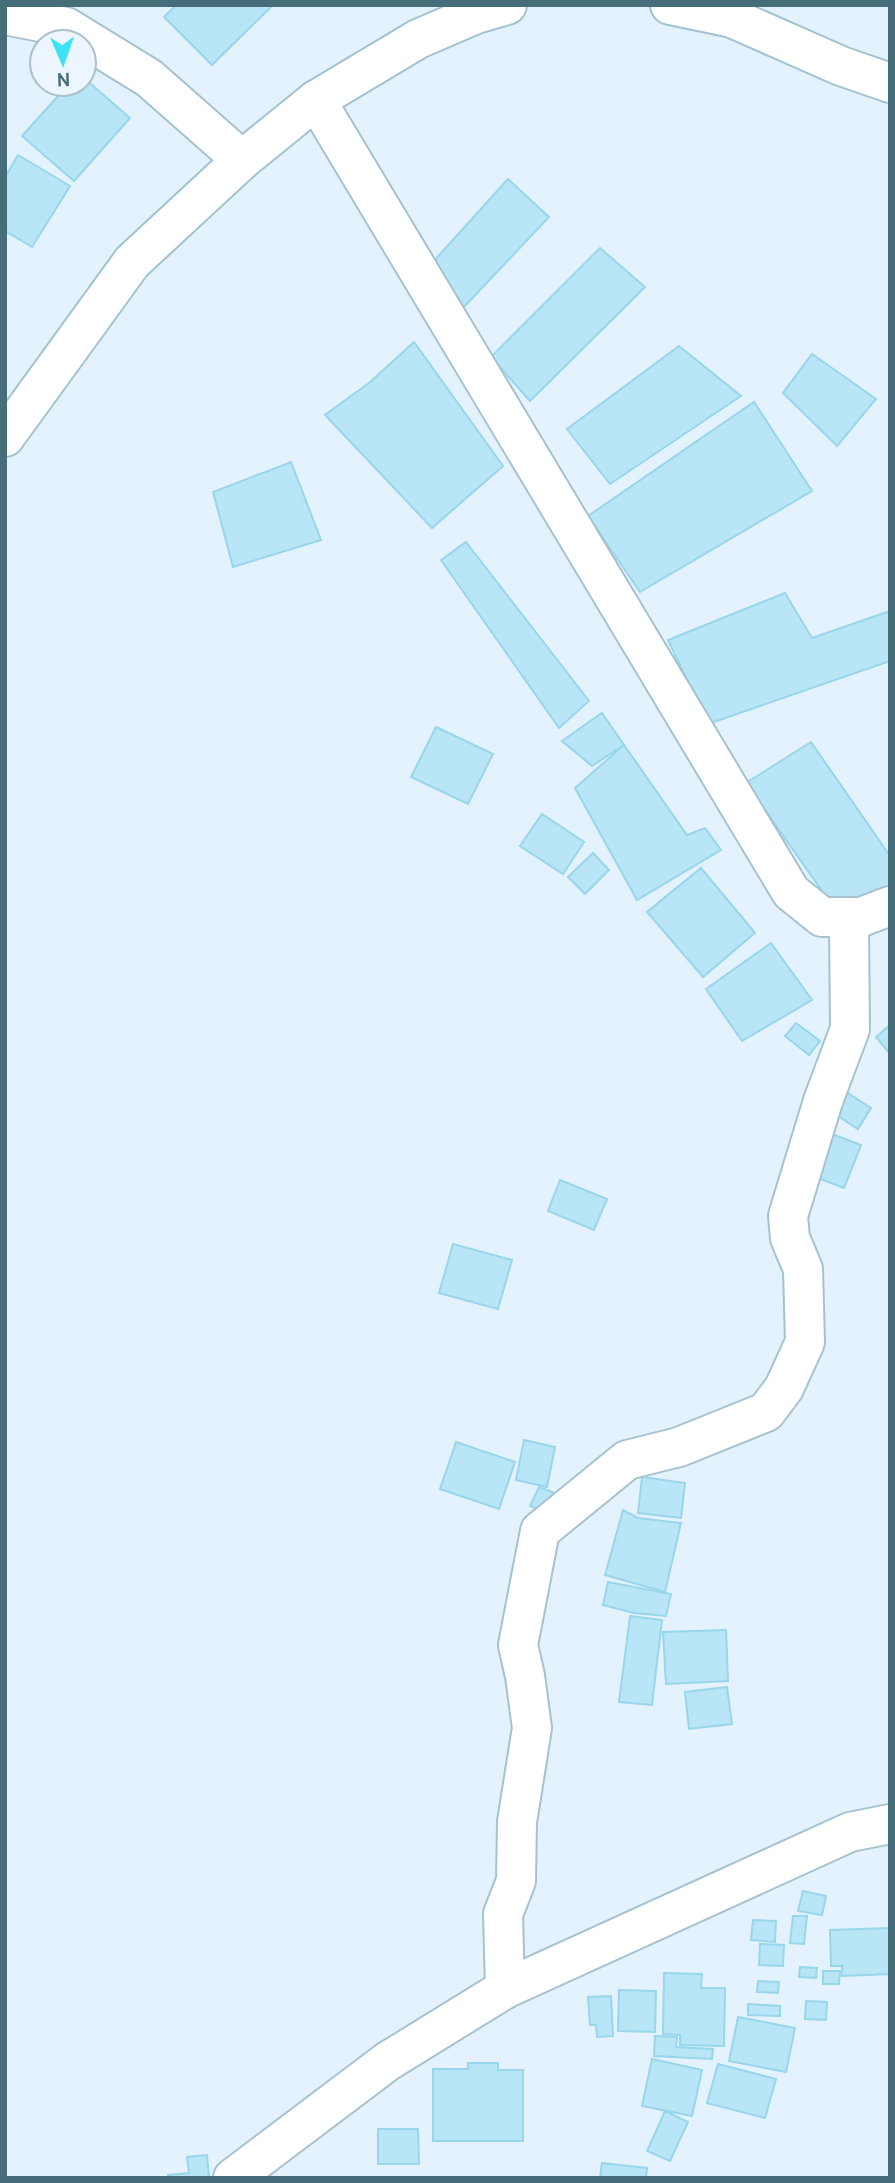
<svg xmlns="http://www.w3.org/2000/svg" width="895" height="2183" font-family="Cabin,sans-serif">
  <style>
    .building { fill: #b9e6f7; stroke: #97d6eb; stroke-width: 2 }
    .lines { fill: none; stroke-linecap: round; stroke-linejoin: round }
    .minor-casing { stroke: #a6c2cf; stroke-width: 42 }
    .secondary-casing { stroke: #a1c2d1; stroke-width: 42 }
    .minor { stroke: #fff; stroke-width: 38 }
    .secondary { stroke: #fff; stroke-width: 38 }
  </style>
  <rect width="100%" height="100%" fill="#e4f2fe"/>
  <g class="building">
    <path d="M176 5H273L212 65 164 17Z"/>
    <path d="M84 78 130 118 74 181 22 136 69 84H84Z"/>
    <path d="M18 155 70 186 32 247 5 231V177Z"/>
    <path d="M508 179 549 217 462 309 423 273Z"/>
    <path d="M600 248 645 287 530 401 491 357Z"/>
    <path d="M414 342 503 466 432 528 325 415 369 383Z"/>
    <path d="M679 346 741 396 610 484 567 429Z"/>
    <path d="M812 354 876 399 837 446 783 393Z"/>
    <path d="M754 402 812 491 640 592 588 516Z"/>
    <path d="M291 462 321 540 233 567 213 492Z"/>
    <path d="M466 542 589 701 559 728 441 560Z"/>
    <path d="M785 593 812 638 890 611V661L708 724 668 640Z"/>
    <path d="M602 713 624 745 592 766 562 741Z"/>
    <path d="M436 727 493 754 468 804 411 777Z"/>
    <path d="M811 742 890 856V890L832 905 746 783Z"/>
    <path d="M624 745 687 835 705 828 721 850 637 900 575 788Z"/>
    <path d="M542 814 584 842 563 874 520 846Z"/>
    <path d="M593 853 609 870 585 894 568 877Z"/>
    <path d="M701 868 755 933 703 977 647 912Z"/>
    <path d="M771 943 812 1000 742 1041 706 989Z"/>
    <path d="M796 1023 820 1041 809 1055 785 1036Z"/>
    <path d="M890 1025V1054L876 1037Z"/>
    <path d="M848 1093 871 1108 858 1129 835 1114Z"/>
    <path d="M832 1134 861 1145 844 1188 815 1177Z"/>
    <path d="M560 1180 607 1199 594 1230 548 1211Z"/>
    <path d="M453 1244 512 1260 498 1309 439 1293Z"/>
    <path d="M524 1440 555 1447 547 1487 516 1480Z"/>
    <path d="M456 1442 515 1462 499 1509 440 1489Z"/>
    <path d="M642 1477 685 1483 681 1518 638 1513Z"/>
    <path d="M539 1487 563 1496 555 1516 530 1506Z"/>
    <path d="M623 1510 638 1518 681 1523 665 1592 605 1575Z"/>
    <path d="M608 1582 671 1594 666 1616 634 1613 603 1605Z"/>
    <path d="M630 1616 662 1620 652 1705 619 1702Z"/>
    <path d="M726 1630 728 1681 666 1684 663 1632Z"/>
    <path d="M727 1687 732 1724 689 1729 685 1692Z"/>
    <path d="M803 1891 826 1896 822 1915 798 1911Z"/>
    <path d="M793 1916H807L804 1944 790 1943Z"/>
    <path d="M753 1920 776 1921 775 1942 751 1940Z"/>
    <path d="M890 1928V1974L842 1976V1966H831L830 1930Z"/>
    <path d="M760 1944 784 1945 783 1966 759 1965Z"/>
    <path d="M800 1967 817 1968 816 1978 799 1977Z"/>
    <path d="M823 1971H840L839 1984H823Z"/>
    <path d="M664 1973 702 1974 701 1988H725L724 2046 680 2045V2035L663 2034Z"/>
    <path d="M758 1981 779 1982 778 1993 757 1992Z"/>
    <path d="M619 1990 656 1991 655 2032 618 2031Z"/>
    <path d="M611 1996 613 2036 597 2037 596 2025H590L588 1997Z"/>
    <path d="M806 2001 827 2002 826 2020 805 2019Z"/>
    <path d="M748 2004 780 2006V2016L748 2015Z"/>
    <path d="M738 2017 795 2028 786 2072 729 2061Z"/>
    <path d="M655 2036 677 2037 676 2047 713 2049 712 2059 654 2056Z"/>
    <path d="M652 2059 702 2070 692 2116 642 2106Z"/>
    <path d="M468 2063H498V2070H523V2141H433V2069H468Z"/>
    <path d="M718 2064 776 2079 765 2118 707 2103Z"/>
    <path d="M665 2111 688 2122 670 2161 647 2151Z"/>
    <path d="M378 2129H418L419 2164H378Z"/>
    <path d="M207 2155 209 2178H168V2175L189 2173 187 2157Z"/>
    <path d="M602 2163 647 2168 646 2178H600Z"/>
  </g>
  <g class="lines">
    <defs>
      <g id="minor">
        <path d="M5 15 66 27 149 78 242 160"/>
        <path d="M316 100 791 892 822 917H861L890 906"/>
        <path d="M505 1989 503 1914 516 1881 517 1822 532 1728 525 1676 518 1645 540 1531 627 1460 679 1447 766 1412 784 1388 805 1342 803 1269 790 1238 788 1216 823 1101 850 1029 849 924 861 917"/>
        <path d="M233 2178 388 2061 505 1989 850 1832 890 1824"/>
      </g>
      <g id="secondary">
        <path d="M670 5 732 18 841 66 890 83"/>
        <path d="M5 437 132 262 242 160 316 100 418 39 476 14 507 5"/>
      </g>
    </defs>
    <use href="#minor" class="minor-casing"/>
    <use href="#secondary" class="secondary-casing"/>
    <use href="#minor" class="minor"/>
    <use href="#secondary" class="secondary"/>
  </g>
  <rect width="895" height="2183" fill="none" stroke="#466e7a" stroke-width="14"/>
  <g transform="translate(63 63) rotate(178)"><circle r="33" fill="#edf6ff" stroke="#aac0ca" stroke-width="2"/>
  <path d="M0-5L12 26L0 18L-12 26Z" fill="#3de3f5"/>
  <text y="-10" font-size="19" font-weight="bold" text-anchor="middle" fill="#466e7a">N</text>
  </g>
</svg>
